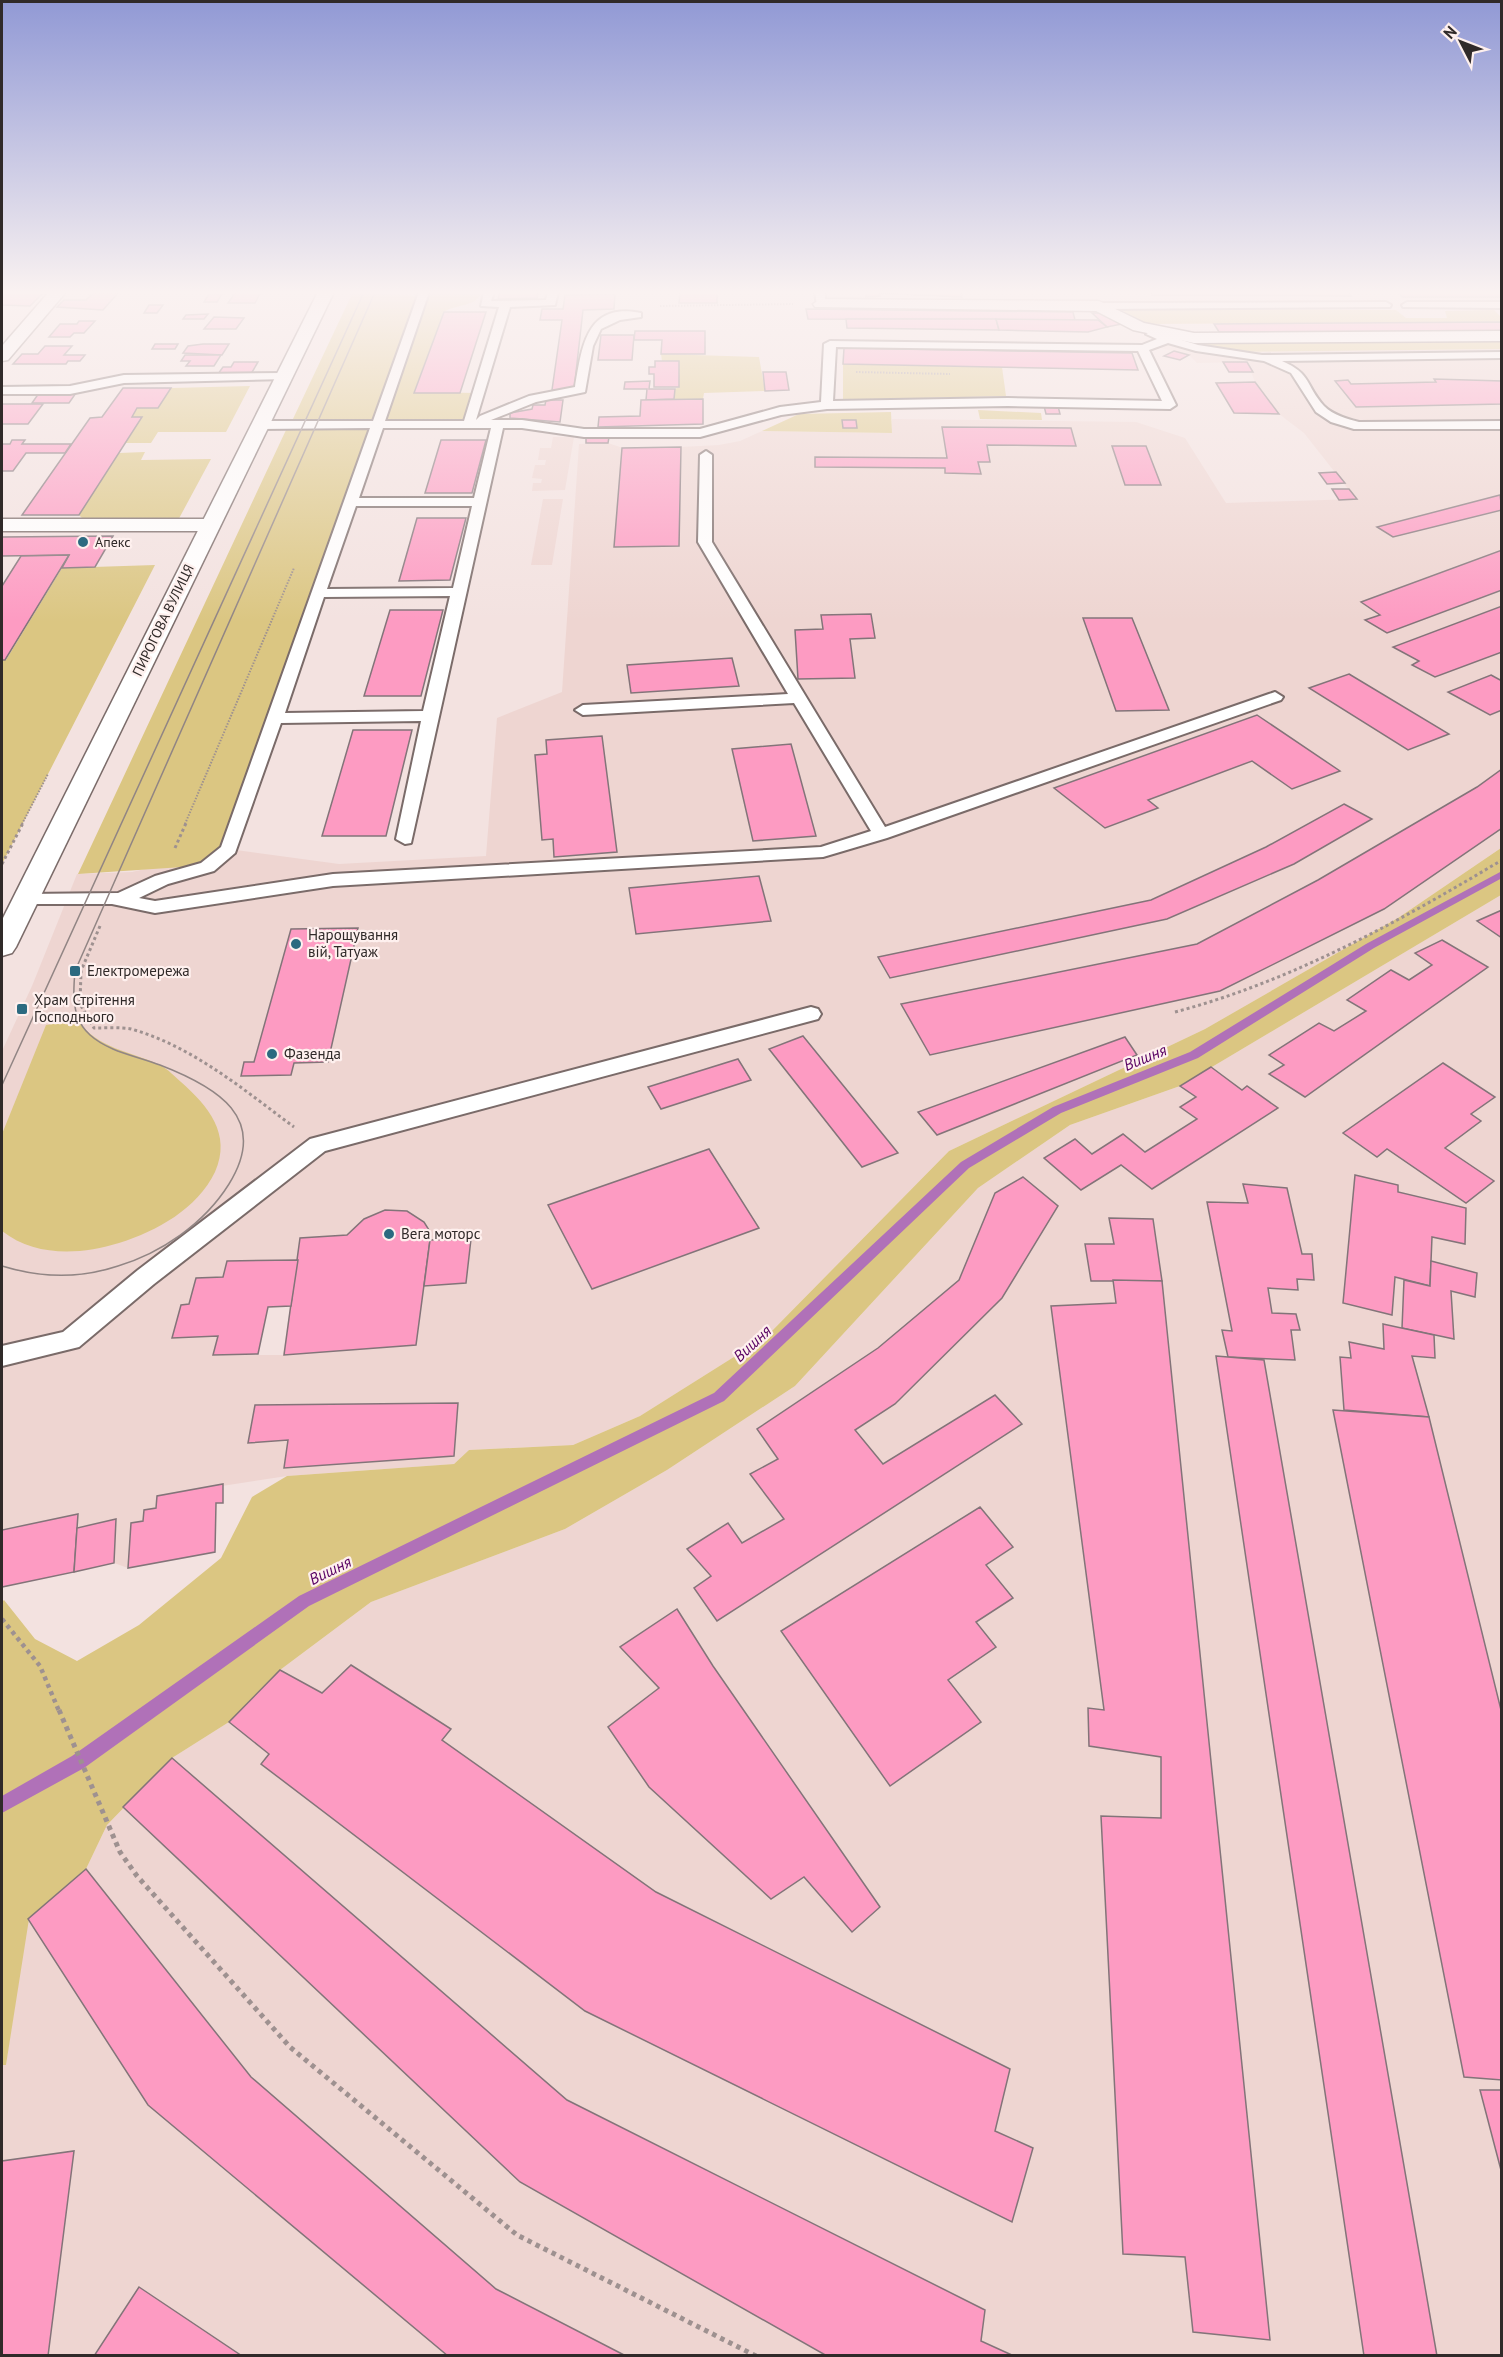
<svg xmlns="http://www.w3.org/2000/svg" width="1503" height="2357" font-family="'PT Sans',sans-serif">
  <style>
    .built { fill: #eed5d1; fill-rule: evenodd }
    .green { fill: #dbc682 }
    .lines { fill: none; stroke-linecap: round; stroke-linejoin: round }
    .stream { fill: #b071b8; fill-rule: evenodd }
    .building { fill: #fd9bc2; stroke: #837479; stroke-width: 1.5 }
    .service-casing { stroke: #7a6b69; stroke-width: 4 }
    .minor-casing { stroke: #7a6b69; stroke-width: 3 }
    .secondary-casing { stroke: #7a6b69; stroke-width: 3 }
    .path-far3 { stroke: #9e9190; stroke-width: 2; stroke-dasharray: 1.5 1.5; stroke-linecap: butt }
    .path-far2 { stroke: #9e9190; stroke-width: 3; stroke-dasharray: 3 3; stroke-linecap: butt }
    .path-far1 { stroke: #9e9190; stroke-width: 4.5; stroke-dasharray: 4 4; stroke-linecap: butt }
    .path { stroke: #9e9190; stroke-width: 5; stroke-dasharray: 4.5 4.5; stroke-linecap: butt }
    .service { fill: #fff; fill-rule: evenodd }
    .minor { fill: #fff; fill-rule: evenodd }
    .secondary { fill: #fff; fill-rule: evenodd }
    .tram { stroke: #918584; stroke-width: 1.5 }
    .poi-dot { fill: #2c6a80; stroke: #fef0ee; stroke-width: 2 }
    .labels { text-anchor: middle; stroke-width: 4.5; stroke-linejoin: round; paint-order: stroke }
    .far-poi-label { font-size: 14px; fill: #302a29; stroke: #fef0ee; text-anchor: start }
    .far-street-label { font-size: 14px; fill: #302a29; stroke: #fef0ee }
    .poi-label { font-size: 15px; fill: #302a29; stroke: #fef0ee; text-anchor: start }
    .water-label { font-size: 16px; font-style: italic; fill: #580263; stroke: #fef0ee }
  </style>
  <rect width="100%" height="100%" fill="#f3e2e0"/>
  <g class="built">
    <path d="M1165 340 1215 352 1501 349V848L1398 918 1205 1029 949 1151 767 1336 640 1416 573 1445 469 1450 454 1464 287 1476 157 1496 156 1508 144 1510 143 1521 131 1523 128 1568 114 1563 116 1520 77 1528V1514L2 1530V1051L32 986 77 874 132 872 229 849 339 864 486 856 497 718 562 692 579 444 608 443 623 448 681 447 719 445 740 441 762 431 891 433 892 419 1136 422 1185 438 1226 503 1356 499 1304 433 1279 414 1255 382 1247 362 1197 363 1189 355 1152 346ZM358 928 328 1062 294 1063 290 1075 241 1076 254 1062 291 929ZM297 1260 283 1355H214L218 1336 172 1338 181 1305 189 1304 196 1278 223 1277 227 1261Z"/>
    <path d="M553 437H574L565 490 532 491 533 483H541L542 479 532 478 535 465H545L546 460H538L540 448H551Z"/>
    <path d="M543 499H563L552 565H531Z"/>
    <path d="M1501 895V2355L2 2356V2065L6 2064 28 1919 86 1869 107 1825 172 1758 229 1722 280 1670 371 1602 565 1529 667 1470 795 1386 978 1188 1070 1125 1180 1086Z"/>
  </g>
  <g class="green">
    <path d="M353 292 418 296 424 292 481 294C475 307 455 304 444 312L414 392 478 393 469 424 375 426 229 849 198 866 78 874 286 430 366 426 292 421Z"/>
    <path d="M1122 309 1396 310 1406 318H1447L1445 311 1494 310 1501 317 1502 322 1148 324 1128 317Z"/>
    <path d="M1157 332 1170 334 1501 336V349L1215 352Z"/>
    <path d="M661 354 759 357 765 391 704 393 703 399H674L675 389 679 387 662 361Z"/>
    <path d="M843 364 1002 367 1006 396 843 400Z"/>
    <path d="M250 386 226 432H158L151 443H125L132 417 137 408H158L171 388Z"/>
    <path d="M978 410 1041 413 1042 420 980 419Z"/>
    <path d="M891 412 892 433 762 431 799 414Z"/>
    <path d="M145 452 141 460 211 459 176 524 89 525 79 515 119 453Z"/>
    <path d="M155 565 2 864V660H6L62 568Z"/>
    <path d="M1501 848V895L1180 1086 1070 1125 978 1188 795 1386 667 1470 565 1529 371 1602 280 1670 229 1722 172 1758 107 1825 86 1869 29 1919 6 2065H2V1602L4 1600 35 1639 77 1661 139 1625 221 1558 252 1497 287 1476 454 1464 469 1450 573 1445 640 1416 767 1336 949 1151 1205 1029 1398 918Z"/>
    <path d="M78 1020C97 1049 131 1051 160 1065 168 1069 175 1077 181 1082 208 1106 232 1134 215 1172 197 1209 157 1231 119 1243 80 1255 35 1257 2 1231V1134L46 1025Z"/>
  </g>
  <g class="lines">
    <path class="stream" d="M1502 871V878L1374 948 1198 1058 1061 1113 969 1168 724 1401 309 1606 84 1768 2 1813V1796L72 1756 299 1596 714 1393 961 1162 1053 1107 1190 1052 1366 944Z"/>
  </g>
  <g class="building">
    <path d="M3 292H44L30 306 2 305Z"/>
    <path d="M261 292 255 303H228L235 293Z"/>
    <path d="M500 292H538L537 298 498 299Z"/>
    <path d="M717 292V303H679L680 292Z"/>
    <path d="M853 292H1010L961 293 962 297 879 293 880 296 866 297 867 293Z"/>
    <path d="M1151 292H1348L1351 296 1152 295Z"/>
    <path d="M1399 292H1502V297H1402Z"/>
    <path d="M93 293H118L103 310 57 307 64 300H86Z"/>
    <path d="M209 294H222L217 302H204Z"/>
    <path d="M615 294 614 309 583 310 574 390H552L562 320H540L542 309H563L565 295Z"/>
    <path d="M149 305H163L157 313H144Z"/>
    <path d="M806 309 1073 312 1075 320 808 319Z"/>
    <path d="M444 312H486L460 393H414Z"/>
    <path d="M1092 313H1103L1122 324 1107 327Z"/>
    <path d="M208 314 204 319H183L186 315Z"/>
    <path d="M214 317 244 318 236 329H204Z"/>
    <path d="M846 319H996L999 330 847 328Z"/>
    <path d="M996 319 1098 320 1107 327 1088 332 999 330Z"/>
    <path d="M79 321H95L84 333H74L70 337H49L60 324H77Z"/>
    <path d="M1502 322V331L1219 332 1214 324Z"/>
    <path d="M635 331H705V354H661L662 340H634Z"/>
    <path d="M601 335H634L632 360H598Z"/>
    <path d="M155 344H178L175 349H152Z"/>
    <path d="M203 344H229L222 355 183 353 188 346Z"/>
    <path d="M45 346H72L64 355H85L80 361H68L66 364H13L22 354H38Z"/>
    <path d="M844 348 1132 353 1138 370 843 364Z"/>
    <path d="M1174 351 1189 355 1180 360 1164 356Z"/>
    <path d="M185 355H221L214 366H186L190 361H181Z"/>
    <path d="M655 361H679V387H654V374H649V367H655Z"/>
    <path d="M234 362H258L251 374H218L223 367H231Z"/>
    <path d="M1223 362H1247L1253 372H1229Z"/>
    <path d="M763 372H786L789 390 765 391Z"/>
    <path d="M1434 379 1502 381V404L1356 407 1335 381 1348 380 1351 384 1436 382Z"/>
    <path d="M650 381 649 389H675L674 399 646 400 647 389H624L625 382Z"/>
    <path d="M1255 382 1279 414 1234 413 1216 383Z"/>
    <path d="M123 388H171L158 408H137L132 417H142L79 515H22L90 418 102 417Z"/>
    <path d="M39 393H76L69 403H32Z"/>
    <path d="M703 399V424L598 427 599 417 640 416 641 400Z"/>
    <path d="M546 400H563L560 422 510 418V413L532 409 533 405H545Z"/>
    <path d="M2 404H43L28 424H2Z"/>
    <path d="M1044 406H1058L1060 414H1046Z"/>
    <path d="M842 420H856L857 428H843Z"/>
    <path d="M942 427 1071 428 1076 446 987 445 990 462H978L981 474 945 473V468L815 467V457L947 458Z"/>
    <path d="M586 437H609L608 443H586Z"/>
    <path d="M12 440H25L22 444H71L65 453H26L13 471H2V444H10Z"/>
    <path d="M441 440H486L472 493H425Z"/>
    <path d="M1112 446H1146L1161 485H1125Z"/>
    <path d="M681 447 679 546 614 547 622 448Z"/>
    <path d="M1336 472 1345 483 1327 484 1319 473Z"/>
    <path d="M1332 489H1349L1357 499 1339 500Z"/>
    <path d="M1500 495 1502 510 1393 537 1377 527Z"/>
    <path d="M417 518H466L450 580 399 581Z"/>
    <path d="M113 536 95 567 62 568 69 555 2 556V537Z"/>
    <path d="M1502 550V590L1387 633 1365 620 1380 615 1361 602Z"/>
    <path d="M69 555 5 660H2V586L21 556Z"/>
    <path d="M1502 606V652L1435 677 1412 665 1419 661 1393 647Z"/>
    <path d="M390 610H443L421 696H364Z"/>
    <path d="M871 614 875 638 850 639 855 678 798 679 795 630 823 629 821 615Z"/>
    <path d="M1083 618H1132L1169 710 1116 711Z"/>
    <path d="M732 658 739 686 631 693 627 665Z"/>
    <path d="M1349 674 1449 734 1408 750 1309 688Z"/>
    <path d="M1491 675 1502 681V710L1490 715 1448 692Z"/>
    <path d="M1257 715 1340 771 1292 789 1252 761 1148 800 1158 808 1105 828 1054 788Z"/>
    <path d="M353 730H412L386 836H322Z"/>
    <path d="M602 736 617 852 554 857 553 839 542 840 535 755 547 754 546 740Z"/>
    <path d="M791 744 816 836 753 841 732 749Z"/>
    <path d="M1502 769V828L1384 909 1220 991 930 1055 901 1004 1197 944 1318 880 1477 787Z"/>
    <path d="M1344 804 1372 819 1294 864 1167 919 890 978 878 957 1151 900 1266 847Z"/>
    <path d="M759 876 771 921 636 934 629 888Z"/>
    <path d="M1502 910V938L1477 921Z"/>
    <path d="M358 928 328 1062 294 1063 291 1075 241 1076 244 1062H254L291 929Z"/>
    <path d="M1442 940 1488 967 1305 1097 1269 1074 1284 1065 1269 1055 1319 1023 1334 1031 1366 1011 1347 1000 1391 970 1409 980 1432 965 1415 953Z"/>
    <path d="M803 1036 898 1153 862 1167 769 1049Z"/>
    <path d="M1125 1037 1137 1055 937 1135 918 1112Z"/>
    <path d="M738 1059 751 1080 661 1109 648 1087Z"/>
    <path d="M1443 1063 1495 1097 1471 1114 1481 1121 1445 1148 1494 1181 1466 1203 1387 1149 1377 1157 1343 1133Z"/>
    <path d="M1211 1067 1242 1090 1247 1086 1278 1108 1152 1189 1121 1165 1081 1190 1044 1158 1075 1139 1092 1154 1123 1134 1145 1152 1197 1119 1180 1107 1196 1097 1180 1086Z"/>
    <path d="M709 1149 759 1228 592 1289 548 1205Z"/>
    <path d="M1355 1175 1398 1185V1192L1466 1208 1465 1244 1432 1237 1430 1286 1395 1277 1392 1315 1343 1303Z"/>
    <path d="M1023 1177 1058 1206 1002 1298 895 1404 855 1430 883 1464 995 1395 1022 1424 717 1621 694 1588 711 1576 687 1549 728 1523 742 1543 784 1519 750 1474 778 1459 757 1429 878 1348 959 1280 995 1193Z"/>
    <path d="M1243 1184 1287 1188 1302 1254H1312L1314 1280 1297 1279 1298 1290 1268 1288 1272 1313 1296 1314 1300 1330H1291L1295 1360 1228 1357 1222 1330 1232 1331 1207 1202 1248 1203Z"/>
    <path d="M385 1210 407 1211 424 1222 429 1230 430 1240 416 1345 284 1355 300 1238 347 1235 364 1219Z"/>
    <path d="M1109 1218 1153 1219 1162 1281H1091L1085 1244H1114Z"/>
    <path d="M471 1239 466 1283 424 1286 430 1240Z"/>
    <path d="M298 1260 291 1306 268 1307 258 1354 213 1355 218 1336 172 1338 181 1305 189 1304 196 1278 223 1277 227 1261Z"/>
    <path d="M1431 1261 1477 1273 1475 1297 1451 1291 1454 1339 1402 1328 1404 1280 1430 1286Z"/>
    <path d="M1113 1280 1162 1281 1270 2340 1193 2332 1185 2257 1123 2254 1101 1816 1161 1818V1757L1089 1746 1088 1708 1104 1710 1051 1306 1116 1303Z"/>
    <path d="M1383 1324 1434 1335 1435 1358 1412 1356 1429 1417 1344 1410 1340 1357 1351 1358 1349 1342 1384 1349Z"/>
    <path d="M1216 1356 1264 1360 1437 2356H1364Z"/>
    <path d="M458 1403 454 1456 284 1468 288 1440 248 1443 255 1405Z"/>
    <path d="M1333 1410 1429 1417 1502 1714V2080L1464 2077Z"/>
    <path d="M223 1484V1503H216L215 1552 128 1568 131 1523 143 1521 144 1510 156 1508 157 1496Z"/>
    <path d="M980 1507 1013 1547 986 1565 1013 1598 976 1622 996 1647 948 1680 981 1722 890 1786 781 1631Z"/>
    <path d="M78 1514 74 1572 2 1587V1530Z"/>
    <path d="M116 1519 114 1563 74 1572 77 1528Z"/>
    <path d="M677 1609 713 1666 880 1907 852 1932 804 1877 771 1899 649 1787 608 1727 659 1688 620 1647Z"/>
    <path d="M351 1665 451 1729 442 1740 656 1892 1010 2069 995 2131 1033 2148 1012 2222 585 2011 261 1764 269 1754 229 1722 280 1670 322 1693Z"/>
    <path d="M172 1758 567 2100 985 2310 981 2341 1014 2356H827L520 2182 123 1807Z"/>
    <path d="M86 1869 251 2077 496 2289 626 2356H448L148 2105 28 1919Z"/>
    <path d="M1480 2090H1502V2174Z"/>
    <path d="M74 2151 48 2356H2V2161Z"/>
    <path d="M139 2287 242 2356H94Z"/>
  </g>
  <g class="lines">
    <defs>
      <g id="service">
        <path d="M419 292H429L385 421H464L499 307 481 306 484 292H494L491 301 546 300 548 292H558L555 305 510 307 476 420 480 416 529 396 575 387C582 347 586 302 641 313V317L620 320 601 329 593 346 585 392 536 402 491 420H522L584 429H700L780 407 821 402 824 344 830 341 1142 345 1157 339 1146 334 1152 331 1198 345 1262 355 1502 352V358L1282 361C1312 374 1305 385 1324 406 1333 415 1347 419 1359 422L1502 421V429H1354L1331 422 1316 412 1291 373 1264 361 1196 351 1168 343 1149 350 1176 405 1170 409 1008 406 827 409 781 415 700 437H584L522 428H503L411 843 405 844 396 839 421 721 281 723 235 853 214 871 168 884 139 898 155 901 333 874 821 847 871 831 794 703 583 715 575 710 583 705 788 694 698 542 700 455 706 451 712 455V542L885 827 1269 694 1275 692 1283 697 1281 700 887 838 823 857 333 886 155 913 112 904H18L16 900 25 894 118 893 155 876 201 863 221 847 370 428 259 429 253 425 259 421H373ZM836 347 1138 351 1162 401 1008 398 833 401ZM383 428H491L474 498H359ZM356 506H472L453 588 327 589ZM450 596 423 711 285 713 324 597Z"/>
        <path d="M815 292H825V306H817Z"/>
        <path d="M1386 302 1391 305 1390 307 1099 309 1094 306 1099 303Z"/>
        <path d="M1407 302H1502V308L1403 307 1402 305Z"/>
        <path d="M283 373 289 377 287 379 124 383 70 394H2V387L70 386 124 375Z"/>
        <path d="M811 1007 818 1009 821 1014 818 1019 325 1151 154 1284 79 1347 2 1366V1346L63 1332 138 1270 310 1139Z"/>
      </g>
      <g id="minor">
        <path d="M49 292H66L8 360 2 361V346Z"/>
        <path d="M821 299 1099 301 1144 323 1194 333 1502 331V341L1194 343 1133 330 1096 311 815 307 813 304Z"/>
        <path d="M2 519H210L217 521 220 525 217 529 210 531H2Z"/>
      </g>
      <path id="secondary" d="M318 292H334L16 947 12 953 2 956V920Z"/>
    </defs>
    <use href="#service" class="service-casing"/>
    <use href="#minor" class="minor-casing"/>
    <use href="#secondary" class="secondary-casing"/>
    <g class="path-far3">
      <path d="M660 306 793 304"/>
      <path d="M856 372 950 374"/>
      <path d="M22 824 48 774"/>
      <path d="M185 824 294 568"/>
    </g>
    <g class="path-far2">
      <path d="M175 848 186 823"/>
      <path d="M2 864 23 823"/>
      <path d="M100 926 81 971 80 1004 94 1028C106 1028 120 1027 131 1029 192 1046 244 1090 294 1127"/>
      <path d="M1175 1012C1292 981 1398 922 1502 860"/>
    </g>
    <path class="path-far1" d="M2 1619 40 1666 59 1711"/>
    <path class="path" d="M59 1710 120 1852 137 1876 290 2047 517 2235 756 2356"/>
    <use href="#service" class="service"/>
    <use href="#minor" class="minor"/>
    <use href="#secondary" class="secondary"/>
    <g class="tram">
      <path d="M2 1085 364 292"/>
      <path d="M2 1266C41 1278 79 1279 118 1266 161 1253 204 1224 229 1184 270 1118 217 1087 160 1065 137 1056 109 1052 90 1035 71 1018 73 993 75 971L375 292"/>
    </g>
  </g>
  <linearGradient id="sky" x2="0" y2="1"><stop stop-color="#9199d5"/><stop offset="0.47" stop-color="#faf2f1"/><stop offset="1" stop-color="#faf2f1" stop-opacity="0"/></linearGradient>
  <rect width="1503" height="622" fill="url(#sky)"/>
  <g class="poi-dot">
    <circle cx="83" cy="542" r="6"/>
    <circle cx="296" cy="944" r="6"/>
    <rect x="69" y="965" width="12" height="12" rx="3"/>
    <rect x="16" y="1003" width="12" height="12" rx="3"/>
    <circle cx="272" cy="1054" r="6"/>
    <circle cx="389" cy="1234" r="6"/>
  </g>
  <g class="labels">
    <g class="far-poi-label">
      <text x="95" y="547">Апекс</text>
    </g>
    <g class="far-street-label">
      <text transform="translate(163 620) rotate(-64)" y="5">ПИРОГОВА ВУЛИЦЯ</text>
    </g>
    <g class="poi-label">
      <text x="308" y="940">Нарощування<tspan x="308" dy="17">вій, Татуаж</tspan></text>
      <text x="87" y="976">Електромережа</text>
      <text x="34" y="1005">Храм Стрітення<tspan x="34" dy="17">Господнього</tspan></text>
      <text x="284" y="1059">Фазенда</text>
      <text x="401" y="1239">Вега моторс</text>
    </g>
    <g class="water-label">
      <text transform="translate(1145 1057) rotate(-22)" y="6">Вишня</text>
      <text transform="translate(752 1343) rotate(-43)" y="6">Вишня</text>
      <text transform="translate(330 1570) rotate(-26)" y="6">Вишня</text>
    </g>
  </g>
  <rect width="1503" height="2357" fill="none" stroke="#302a29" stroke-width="6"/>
  <g transform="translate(1461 42) rotate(312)" stroke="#fef0ee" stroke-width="4.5" paint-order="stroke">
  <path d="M0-4.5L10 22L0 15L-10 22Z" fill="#302a29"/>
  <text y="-9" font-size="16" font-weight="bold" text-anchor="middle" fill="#302a29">N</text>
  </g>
</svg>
